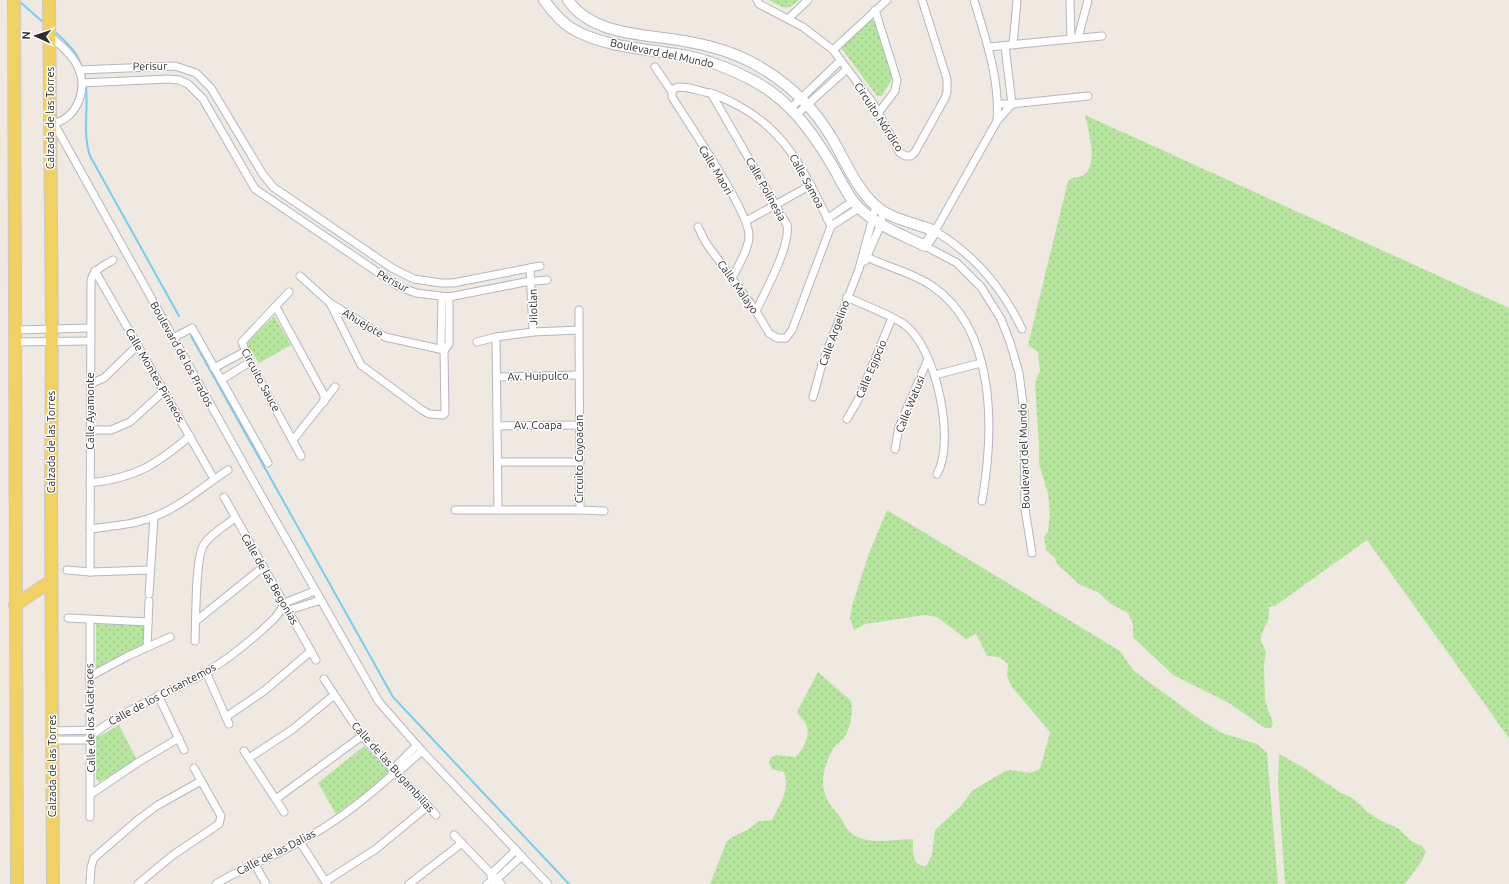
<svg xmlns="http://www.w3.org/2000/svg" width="1509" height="884" font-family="Ubuntu,sans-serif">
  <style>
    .grass { fill: url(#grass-dots) }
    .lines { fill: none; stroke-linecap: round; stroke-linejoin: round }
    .stream { stroke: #75cff0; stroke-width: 2 }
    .street-casing { stroke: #b4b7c1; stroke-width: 9 }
    .secondary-casing { stroke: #b4b7c1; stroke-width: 12 }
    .primary-casing { stroke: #c9c9c9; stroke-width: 14 }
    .street { stroke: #fff; stroke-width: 7 }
    .secondary { stroke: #fff; stroke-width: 10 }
    .primary { stroke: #f2d163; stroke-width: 12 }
    .labels { text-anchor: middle; stroke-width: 3; stroke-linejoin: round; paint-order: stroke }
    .street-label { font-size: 11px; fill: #2e2e2e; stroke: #fff }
  </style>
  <defs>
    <pattern id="grass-dots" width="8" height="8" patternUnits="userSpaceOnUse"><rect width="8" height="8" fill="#b6e59e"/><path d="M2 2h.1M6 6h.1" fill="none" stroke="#9dc588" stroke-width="1.8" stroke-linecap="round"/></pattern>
  </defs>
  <rect width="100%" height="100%" fill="#efe9e1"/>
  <g class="grass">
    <path d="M769 0H799C786 12 784 8 769 0Z"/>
    <path d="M871 20 875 21 893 77 882 96H877L842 49V45Z"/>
    <path d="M1085 115 1509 308V738L1367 540 1275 606 1269 607V618L1261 635V641L1266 652 1264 664 1265 701 1273 723 1271 728H1265L1229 703 1173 675 1133 637V624L1128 613 1111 604 1098 592 1080 585 1057 564 1055 558 1046 550 1044 537 1048 532 1050 513 1048 494 1039 464V445L1035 383 1040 371 1038 352 1028 345 1068 181C1073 176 1081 178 1085 174 1098 164 1088 128 1085 115Z"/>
    <path d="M274 316 291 345 259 363 246 343Z"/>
    <path d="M887 510 1120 651 1134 671 1202 721 1222 733 1257 744 1267 753 1278 884H710L727 841 732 837 749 829 759 821 772 820C779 806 791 789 784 772L772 769 769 763 771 757 777 755 795 757C804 750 812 733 805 722 803 719 799 716 797 712L818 672 851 701C853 711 851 727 845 736 842 741 836 744 833 749 820 773 818 793 837 813 842 818 844 826 849 831 866 847 892 839 913 839 913 850 911 866 926 866L932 855 935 830 961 806 972 791 1005 771 1011 770 1030 773 1040 769 1050 732 1012 687 1007 676 1008 664 999 657 987 656 976 634 966 639 937 617 925 615 865 624 854 630 850 619 852 606 868 556Z"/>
    <path d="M96 624 145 626V644L96 669Z"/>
    <path d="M119 725 137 760 99 782 96 778V738Z"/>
    <path d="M364 746 390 772 363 796 336 814 318 783Z"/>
    <path d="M1279 754 1301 766 1341 793 1352 798 1362 806 1366 811 1381 821 1398 828 1411 841 1422 846 1426 852 1421 862 1405 884H1285L1278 784Z"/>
  </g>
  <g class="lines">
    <g class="stream">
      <path d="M19 1 44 23"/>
      <path d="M54 31C66 42 78 52 82 68"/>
      <path d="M84 72C91 100 81 129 90 156L179 316"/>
      <path d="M191 336 393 697 569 884"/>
    </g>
    <defs>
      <g id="street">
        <path d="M757 0 759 4 803 27 833 50 873 103 900 153 906 156H911L915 152 945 98 947 92V79L922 0"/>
        <path d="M974 0C986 40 1000 79 997 121"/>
        <path d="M1070 0 1071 39"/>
        <path d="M875 10 897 80 895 91 879 112"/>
        <path d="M789 18 808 0"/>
        <path d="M50 36C60 45 71 53 77 65 89 87 78 118 54 123"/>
        <path d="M1078 38 1088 0"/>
        <path d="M1013 45 1017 0"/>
        <path d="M1005 46 1012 104"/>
        <path d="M989 47 1102 36"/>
        <path d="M833 50 887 0"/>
        <path d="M655 67 672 92V97C687 121 750 213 749 236 749 249 738 266 732 278"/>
        <path d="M79 70 175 66 196 73 211 88 262 173 273 187 392 268 414 279 441 283H453L540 266"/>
        <path d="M82 83 168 79 179 80 188 84 203 99 255 189 398 286 416 293 449 297 525 282 547 280"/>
        <path d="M672 92 675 88C684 85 696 90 705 92 717 94 728 100 739 106 789 133 807 177 831 226L792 330 786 338H777L769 333 756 311 706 243 698 227"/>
        <path d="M711 93 787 225C791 245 765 292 756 311"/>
        <path d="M998 104H1012L1088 96"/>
        <path d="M1012 104 997 121 935 231C975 255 1002 287 1022 329"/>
        <path d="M791 108 840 61"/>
        <path d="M797 114 847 69"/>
        <path d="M51 118 256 486 379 702 422 751 548 884"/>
        <path d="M827 219 853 201"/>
        <path d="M746 221 811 185"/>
        <path d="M831 226 859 208"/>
        <path d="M925 246 957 263 981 287 1001 319 1010 342 1019 373 1024 411 1025 509 1032 553"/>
        <path d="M863 255C885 267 910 271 932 286 997 330 994 432 982 501"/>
        <path d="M865 261 881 224 883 211"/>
        <path d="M530 268 533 332"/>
        <path d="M95 271 214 479"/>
        <path d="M300 276 330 303 361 365 422 410 429 414 443 415 445 413 444 350 441 344 442 297"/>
        <path d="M289 292 242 342 250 362 301 456"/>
        <path d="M847 297C863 305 892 315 905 325 936 348 956 441 937 474"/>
        <path d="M330 303 385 337 444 350"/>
        <path d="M276 307 324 395V402"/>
        <path d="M579 310V330"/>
        <path d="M15 330 91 328"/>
        <path d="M579 330 580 510H498L496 337 533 332Z"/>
        <path d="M173 338 192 328 268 463"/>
        <path d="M15 342 91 341"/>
        <path d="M477 342 496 337"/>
        <path d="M444 350 449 344V297"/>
        <path d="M214 368 246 351"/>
        <path d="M935 375 981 363"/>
        <path d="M497 377 579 375"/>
        <path d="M221 380 250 362"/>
        <path d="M90 384 104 378 138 345"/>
        <path d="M813 397 822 364 859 269 876 206"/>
        <path d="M847 419 857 402 892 318"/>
        <path d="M497 426 579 425"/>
        <path d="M90 430H111L130 422 164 391"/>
        <path d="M293 440 335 387"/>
        <path d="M895 449 899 427 928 359"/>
        <path d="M498 462H580"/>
        <path d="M90 483C135 478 156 465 190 436"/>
        <path d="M224 497 316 660"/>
        <path d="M455 510H498"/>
        <path d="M580 510 604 511"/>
        <path d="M90 529C111 526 133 525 153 517 181 507 203 486 228 470"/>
        <path d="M67 570 90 572 150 570"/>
        <path d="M90 572 91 282C92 270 103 266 113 260"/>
        <path d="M149 594 154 517"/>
        <path d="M286 611 321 600"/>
        <path d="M68 618 148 622"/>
        <path d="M196 621 263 567"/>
        <path d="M195 641C196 621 195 561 203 546 209 535 225 526 235 518"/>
        <path d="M147 647 149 601"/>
        <path d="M206 672 229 724"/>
        <path d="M89 677 128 656 170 637"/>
        <path d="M324 679 362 736 436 815"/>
        <path d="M158 695 184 750"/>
        <path d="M226 717 264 691 311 651"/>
        <path d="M52 731 94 730"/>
        <path d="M52 740H86C121 710 165 695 205 673 225 661 244 646 261 631 270 623 280 615 284 603L315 591"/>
        <path d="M244 751 284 812"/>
        <path d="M249 758 293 729 333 696"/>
        <path d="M392 773 393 769 417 745"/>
        <path d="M91 794 137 763 179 738"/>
        <path d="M276 799 362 736"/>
        <path d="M90 817V620"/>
        <path d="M454 835 501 884"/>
        <path d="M300 842 327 884"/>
        <path d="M254 863 266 884"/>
        <path d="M491 877V874L516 850"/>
        <path d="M326 881 376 849 428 806"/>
        <path d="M90 884 91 867 94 858 139 819 158 805 201 781"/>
        <path d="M138 884 173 855 219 824 221 816 194 768"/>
        <path d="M216 884C243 867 273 857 301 841 334 824 364 800 392 775L397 773 422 751"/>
        <path d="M409 884 462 843"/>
        <path d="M487 884 497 879 522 856"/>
      </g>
      <path id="secondary" d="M544 0C552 11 560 21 571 28 603 48 652 49 688 56 710 61 731 69 750 79 788 98 811 130 832 165 839 177 845 191 854 202 871 224 901 234 925 246L935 231C916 223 892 220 876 206 857 189 846 163 833 140 814 107 785 80 751 62 730 51 707 45 684 41 646 34 592 36 568 0"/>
      <g id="primary">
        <path d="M14 0 17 884"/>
        <path d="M49 0 52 328 51 498 53 884"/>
        <path d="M15 605 51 581"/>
      </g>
    </defs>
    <use href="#street" class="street-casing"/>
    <use href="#secondary" class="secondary-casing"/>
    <use href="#primary" class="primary-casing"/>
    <use href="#street" class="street"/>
    <use href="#secondary" class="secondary"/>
    <use href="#primary" class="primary"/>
  </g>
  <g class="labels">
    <g class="street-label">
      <text transform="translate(662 53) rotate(12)" y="4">Boulevard del Mundo</text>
      <text transform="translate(150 66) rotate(-1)" y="4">Perisur</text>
      <text transform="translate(879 117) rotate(57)" y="4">Circuito Nórdico</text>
      <text transform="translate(50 118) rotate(-90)" y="4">Calzada de las Torres</text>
      <text transform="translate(716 170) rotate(59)" y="4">Calle Maori</text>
      <text transform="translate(807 181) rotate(61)" y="4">Calle Samoa</text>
      <text transform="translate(766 189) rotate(61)" y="4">Calle Polinesia</text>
      <text transform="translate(393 281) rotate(29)" y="4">Perisur</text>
      <text transform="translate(738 287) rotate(55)" y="4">Calle Malayo</text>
      <text transform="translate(533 307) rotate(-91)" y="4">Jilotlan</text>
      <text transform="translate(363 323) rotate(31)" y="4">Ahuejote</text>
      <text transform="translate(834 333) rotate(-70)" y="4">Calle Argelino</text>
      <text transform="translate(182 354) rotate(61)" y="4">Boulevard de los Prados</text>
      <text transform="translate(871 369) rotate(-67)" y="4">Calle Egipcio</text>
      <text transform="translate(155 375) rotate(60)" y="4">Calle Montes Pirineos</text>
      <text transform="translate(538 376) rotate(-1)" y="4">Av. Huipulco</text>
      <text transform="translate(261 380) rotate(62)" y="4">Circuito Sauce</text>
      <text transform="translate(910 404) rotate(-68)" y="4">Calle Watusi</text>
      <text transform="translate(90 411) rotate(-90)" y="4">Calle Ayamonte</text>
      <text x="538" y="429">Av. Coapa</text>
      <text transform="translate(51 442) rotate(-90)" y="4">Calzada de las Torres</text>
      <text transform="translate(1024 456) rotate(-92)" y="4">Boulevard del Mundo</text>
      <text transform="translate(579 459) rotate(-90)" y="4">Circuito Coyoacan</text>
      <text transform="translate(270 579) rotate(60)" y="4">Calle de las Begonias</text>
      <text transform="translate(162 694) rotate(-28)" y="4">Calle de los Crisantemos</text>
      <text transform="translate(90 718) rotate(-91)" y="4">Calle de los Alcatraces</text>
      <text transform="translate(52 766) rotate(-90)" y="4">Calzada de las Torres</text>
      <text transform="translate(393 767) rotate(48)" y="4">Calle de las Bugambilias</text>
      <text transform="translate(276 852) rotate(-27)" y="4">Calle de las Dalias</text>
    </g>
  </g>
  <g transform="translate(36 36) rotate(273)" stroke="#ffffff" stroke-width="3" paint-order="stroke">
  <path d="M0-3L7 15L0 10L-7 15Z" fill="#2e2e2e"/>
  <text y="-6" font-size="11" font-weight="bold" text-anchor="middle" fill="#2e2e2e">N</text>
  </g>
</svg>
